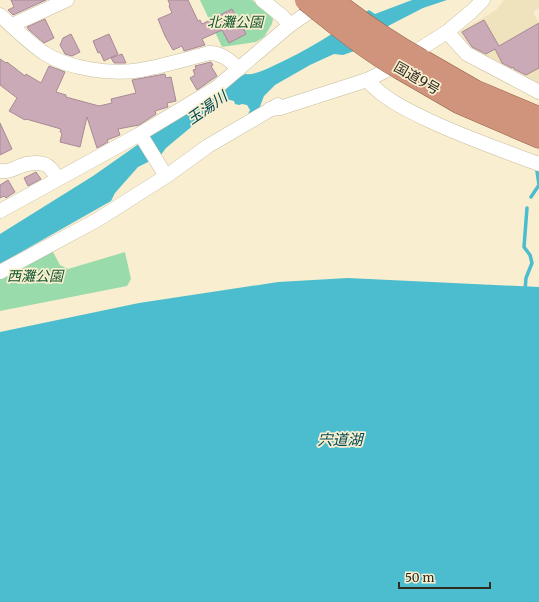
<svg xmlns="http://www.w3.org/2000/svg" width="539" height="602" font-family="Merriweather,'Noto Sans JP',serif">
  <style>
    .built { fill: #efe3bd }
    .green { fill: #9adbac }
    .water { fill: #4cbdce }
    .lines { fill: none; stroke-linecap: round; stroke-linejoin: round }
    .stream { stroke: #4cbdce; stroke-width: 3.5 }
    .building { fill: #cbaab8; stroke: #a88996 }
    .minor-casing { stroke: #c6bd9f; stroke-width: 15 }
    .trunk-casing { stroke: #905e46; stroke-width: 23 }
    .minor { stroke: #fff; stroke-width: 14 }
    .trunk { stroke: #d0947c; stroke-width: 22 }
    .trunk-bridge-casing { stroke: #905e46; stroke-width: 23; stroke-linecap: butt }
    .trunk-bridge { stroke: #d0947c; stroke-width: 22 }
    .labels { text-anchor: middle; stroke-width: 3.5; stroke-linejoin: round; paint-order: stroke }
    .park-label { font-size: 14px; font-style: italic; fill: #12572e; stroke: #f9efd0 }
    .street-label { font-size: 14px; fill: #2e2b1f; stroke: #f9efd0 }
    .water-label { font-size: 15px; font-style: italic; fill: #014952; stroke: #f9efd0 }
  </style>
  <rect width="100%" height="100%" fill="#f9efd0"/>
  <path class="built" d="M504 0H539V8L533 12 539 23V88L477 59 459 32 496 10Z"/>
  <g class="green">
    <path d="M200 0H252L268 13 273 19 272 24 264 37 256 42 222 47Z"/>
    <path d="M46 239 60 265 68 269 125 252 131 279 127 286 0 311V266Z"/>
  </g>
  <g class="water">
    <path d="M412 0H447L423 8 390 25 380 31 357 50 343 55 334 54 310 65 275 85 264 96 259 109 248 114 250 110 247 105 242 104 239 105 235 104 234 101 230 100 222 101 214 105 205 118 196 123 166 148 160 156 138 167 115 193 111 201 0 264V234L93 176 180 115 245 74C255 75 264 70 273 66 307 51 338 30 369 10L375 14Z"/>
    <path d="M348 278 539 287V602H0V332L139 303 278 282Z"/>
  </g>
  <g class="lines">
    <g class="stream">
      <path d="M531 197 539 185 537 171"/>
      <path d="M525 290 526 278 532 263 530 255 524 247 527 208"/>
    </g>
  </g>
  <g class="building">
    <path d="M11 0H46L13 15 8 10 14 7Z"/>
    <path d="M168 0H188L198 21 200 20 202 24 232 9 238 20 239 19 246 34 229 43 222 30 202 39 205 45 184 51 182 46 173 50 165 36 158 19 172 13 169 6 170 5Z"/>
    <path d="M45 19 54 38 44 43 29 30 27 27Z"/>
    <path d="M484 20 499 46 539 23V68L526 75 514 69 513 67 512 68 502 63 495 49 486 54 472 47 462 32Z"/>
    <path d="M71 34 80 52 72 56 65 54 60 45 63 38Z"/>
    <path d="M109 34 118 54 104 61 100 52 98 53 93 41Z"/>
    <path d="M122 54 126 63H114L111 58Z"/>
    <path d="M0 59 6 63 7 62 25 76 26 74 41 83 49 66 65 72 56 92 66 95V97L99 106 112 103 111 99 136 93 132 80 165 74 166 78 171 77 176 101 167 103 168 107 155 111 156 114 139 125 118 129 120 135 107 140 108 142 97 148 87 117 80 147 60 142 62 133 60 132 61 129 26 119 25 120 9 111 17 98 0 85Z"/>
    <path d="M211 62 213 65 211 66 217 76 197 90 190 78 195 75 193 70 196 69 195 66Z"/>
    <path d="M0 123 12 149 0 155Z"/>
    <path d="M36 172 41 179 28 186 24 178Z"/>
    <path d="M8 180 15 192 6 198 4 196 0 198V185Z"/>
  </g>
  <g class="lines">
    <defs>
      <g id="minor">
        <path d="M262 0 282 16 290 25"/>
        <path d="M0 15C14 28 28 42 44 53 69 69 112 75 141 70 164 66 187 59 209 53 222 53 229 60 238 68"/>
        <path d="M12 25 67 0"/>
        <path d="M447 32 467 54 539 92"/>
        <path d="M367 80C384 99 405 109 428 120 464 137 501 150 539 164"/>
        <path d="M270 109 280 108 367 80 385 71 447 32 471 12 483 0"/>
        <path d="M140 134 166 176"/>
        <path d="M0 171C7 172 12 170 18 167 27 163 43 160 50 168 53 171 55 175 58 178"/>
        <path d="M0 211 140 134 216 88 290 25 321 4"/>
        <path d="M0 272 97 220 168 175 208 146 278 105"/>
      </g>
      <g id="trunk">
        <path d="M421 60 475 91 539 118"/>
        <path d="M403 70 460 103 539 137"/>
      </g>
    </defs>
    <use href="#minor" class="minor-casing"/>
    <use href="#trunk" class="trunk-casing"/>
    <use href="#minor" class="minor"/>
    <use href="#trunk" class="trunk"/>
    <defs>
      <g id="trunk-bridge">
        <path d="M306 0C337 25 369 51 403 70"/>
        <path d="M332 0C360 22 390 43 421 60"/>
      </g>
    </defs>
    <use href="#trunk-bridge" class="trunk-bridge-casing"/>
    <use href="#trunk-bridge" class="trunk-bridge"/>
  </g>
  <g class="labels">
    <g class="park-label">
      <text x="235" y="27">北灘公園</text>
      <text x="35" y="281">西灘公園</text>
    </g>
    <g class="street-label">
      <text transform="translate(417 78) rotate(30)" y="5">国道9号</text>
    </g>
    <g class="water-label">
      <text transform="translate(207 108) rotate(-35)" y="5">玉湯川</text>
      <text x="340" y="445">宍道湖</text>
    </g>
  </g>
  <path d="M399 582v6h91v-6" fill="none" stroke="#2e2b1f" stroke-width="2"/>
  <text x="405" y="582" font-size="12" fill="#2e2b1f" stroke="#f9efd0" stroke-width="3" paint-order="stroke">50 m</text>
</svg>
